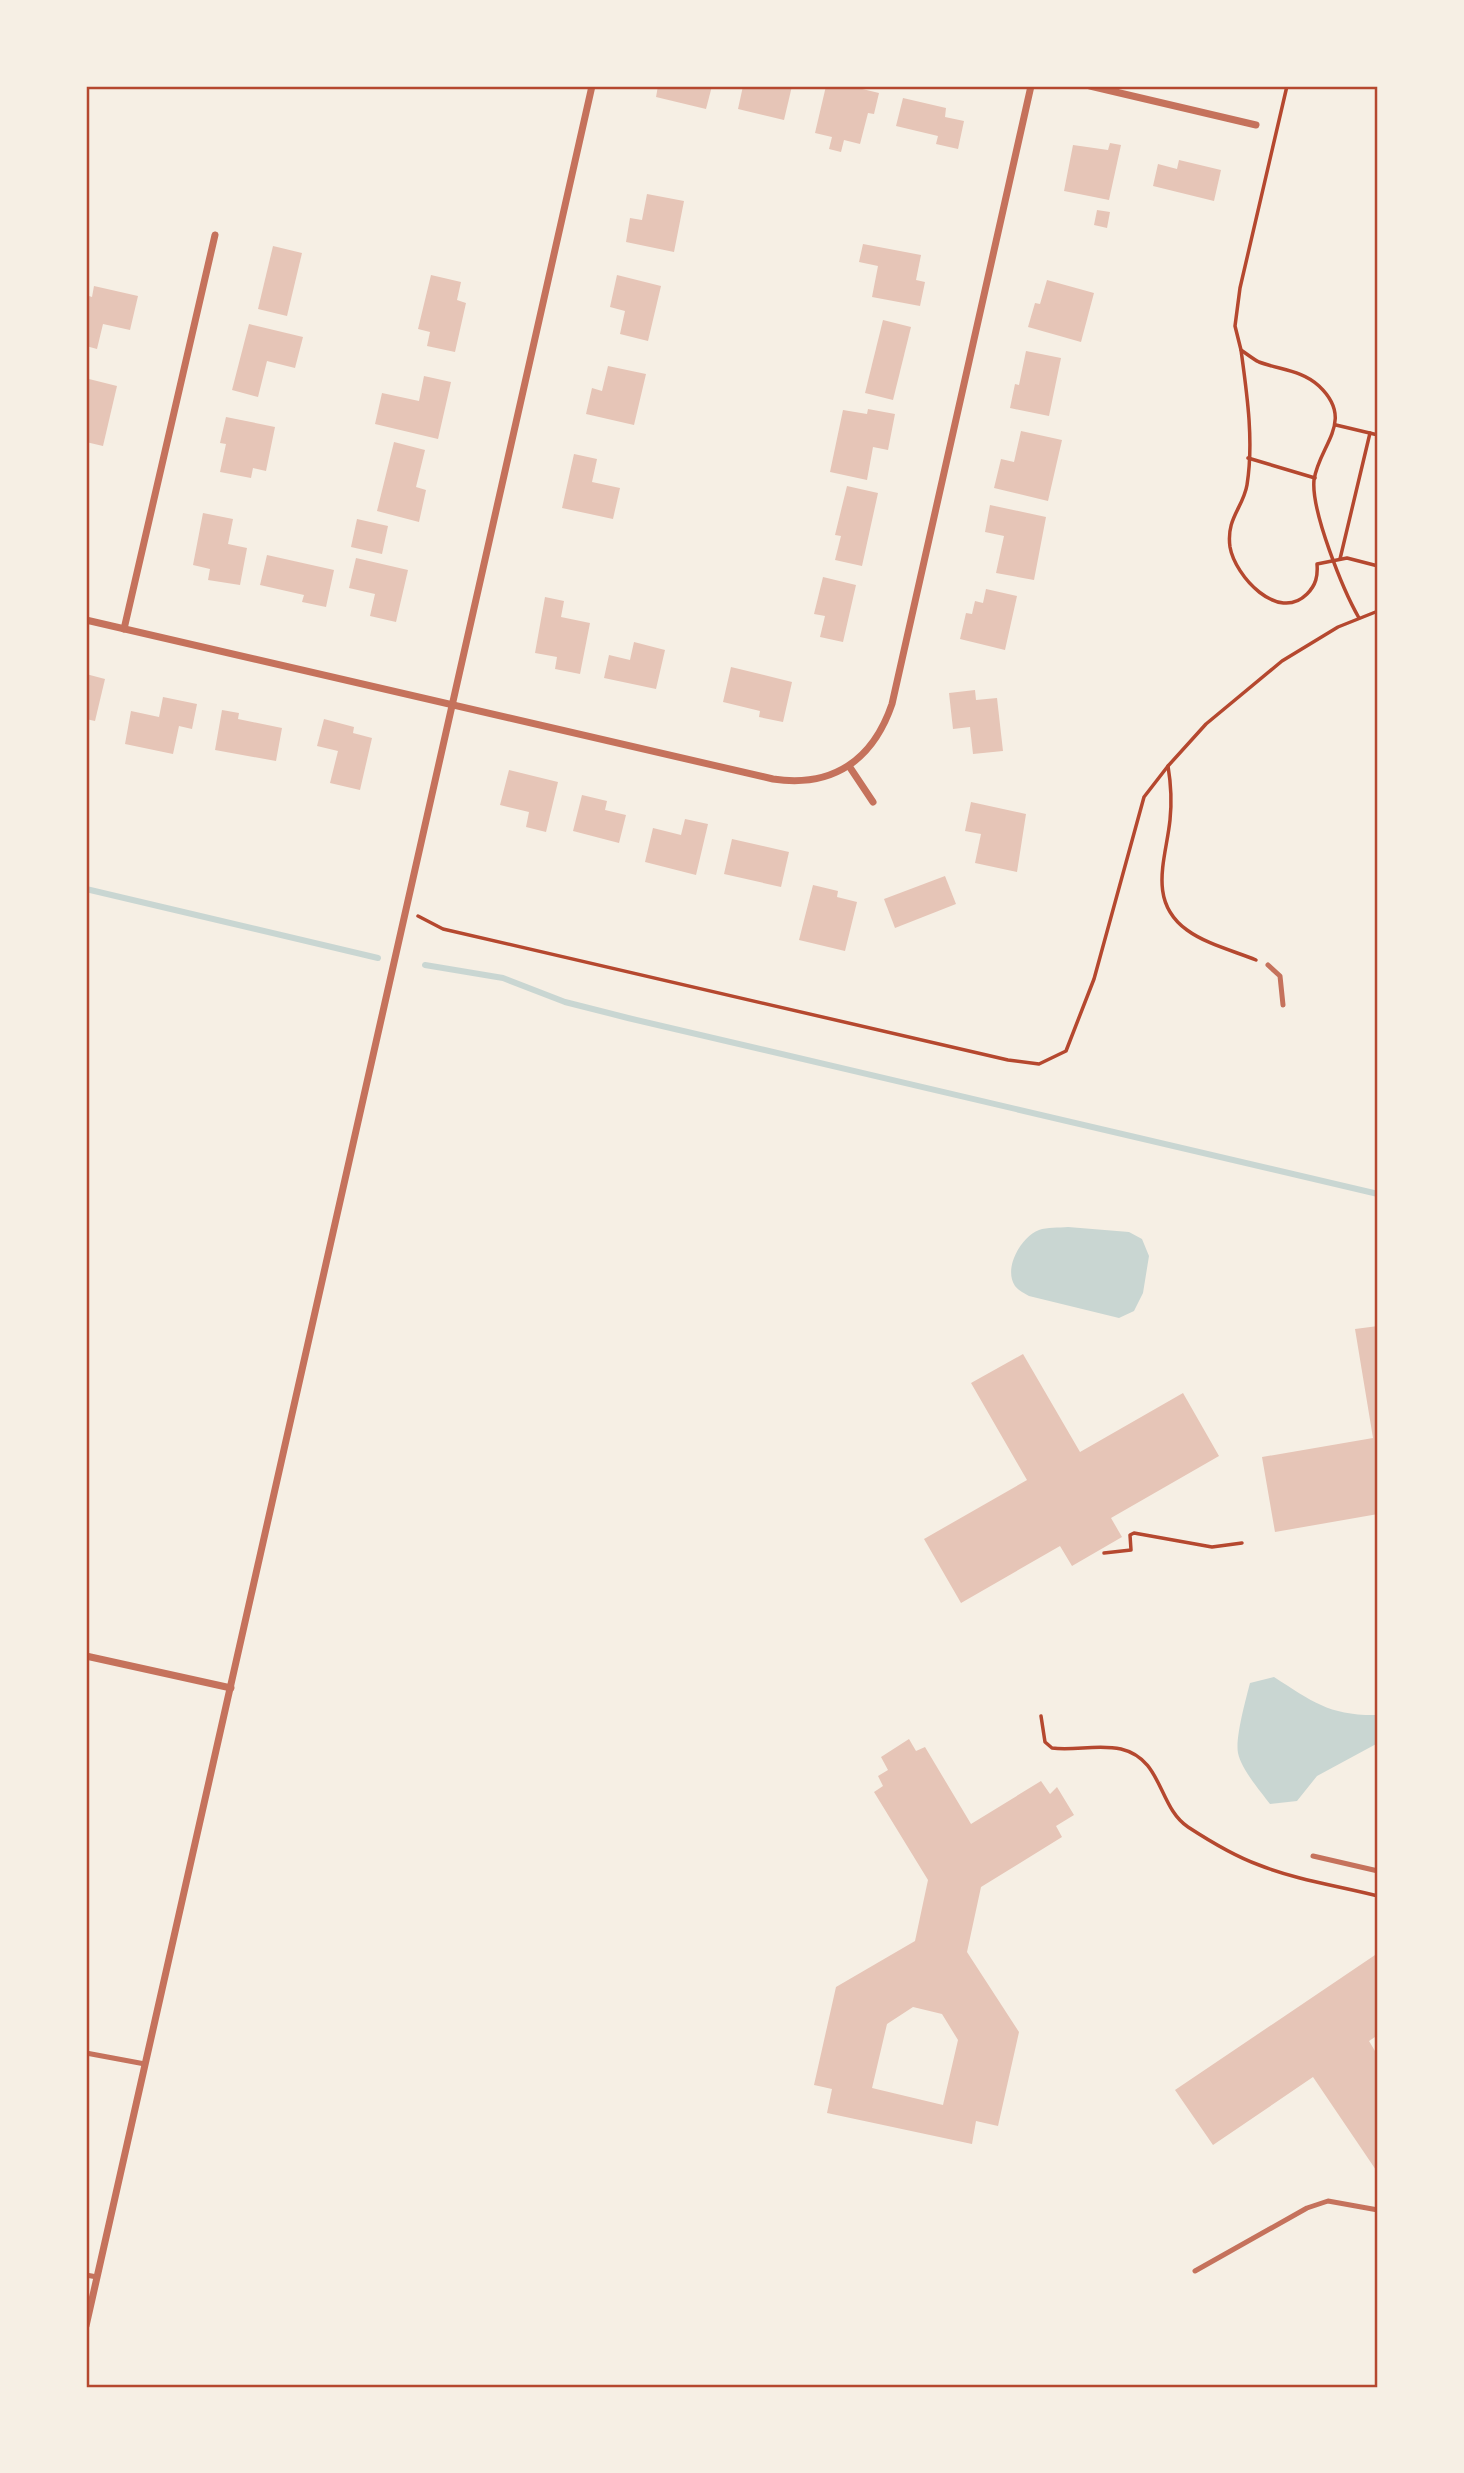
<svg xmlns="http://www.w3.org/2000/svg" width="1464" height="2473" font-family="Montserrat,sans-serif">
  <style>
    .water { fill: #c9d6d2 }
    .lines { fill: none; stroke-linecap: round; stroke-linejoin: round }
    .stream { stroke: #c9d6d2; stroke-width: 6 }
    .building { fill: #e6c5b7; fill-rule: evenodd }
    .path { stroke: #b5482f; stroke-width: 3.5 }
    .service { stroke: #c5725c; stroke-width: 5 }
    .minor { stroke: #c5725c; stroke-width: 7 }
    .neatline { fill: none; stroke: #b5482f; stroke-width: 2.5 }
  </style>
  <rect width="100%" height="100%" fill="#f6efe4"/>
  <g class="water">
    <path d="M1068 1227 1129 1232 1142 1239 1149 1256 1143 1293 1134 1311 1119 1318 1029 1296C1024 1293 1018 1290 1015 1286 1003 1268 1021 1237 1039 1230 1047 1227 1059 1228 1068 1227Z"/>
    <path d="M1274 1677C1313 1702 1330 1716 1378 1715V1743L1317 1776 1297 1801 1270 1804C1261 1792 1241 1769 1238 1753 1235 1738 1246 1699 1250 1683Z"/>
  </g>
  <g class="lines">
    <g class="stream">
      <path d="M86 889 378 958"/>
      <path d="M425 965 503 978 565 1002 628 1018 1378 1194"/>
    </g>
  </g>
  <g class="building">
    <path d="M658 86H712L706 109 656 97Z"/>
    <path d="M743 86H792L784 120 738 109Z"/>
    <path d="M826 86H850L879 93 874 114 868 113 860 144 844 140 841 152 829 149 832 137 815 133Z"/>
    <path d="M903 98 946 108 945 117 964 121 958 149 936 144 938 136 896 126Z"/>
    <path d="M1110 143 1121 145 1109 200 1064 191 1073 145 1108 150Z"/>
    <path d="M1179 160 1221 170 1214 201 1153 186 1158 164 1177 169Z"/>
    <path d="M647 194 684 201 674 252 626 242 630 218 642 220Z"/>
    <path d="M1097 210 1110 212 1107 228 1094 225Z"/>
    <path d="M863 244 921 255 916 280 925 282 920 306 872 297 878 266 859 262Z"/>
    <path d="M273 246 302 253 287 316 258 309Z"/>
    <path d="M431 275 461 282 457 300 466 303 455 352 427 346 430 332 418 329Z"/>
    <path d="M617 275 661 286 648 341 620 334 625 311 610 307Z"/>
    <path d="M1047 280 1094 293 1081 342 1028 327 1035 303 1040 304Z"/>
    <path d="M94 286 138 296 130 330 103 324 97 349 86 346V295L92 297Z"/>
    <path d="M883 320 911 327 893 400 865 393Z"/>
    <path d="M249 324 303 337 295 368 267 361 258 397 232 390Z"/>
    <path d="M1026 351 1061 358 1049 416 1010 408 1015 384 1019 385Z"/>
    <path d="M608 366 646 374 634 425 586 414 592 388 602 391Z"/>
    <path d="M424 376 451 382 438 439 375 424 382 393 419 401Z"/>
    <path d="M89 379 117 386 103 446 86 442V393Z"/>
    <path d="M868 409 895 414 888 450 873 447 867 480 830 472 843 410 867 414Z"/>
    <path d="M226 417 275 427 266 471 253 468 251 478 220 472 226 444 220 443Z"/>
    <path d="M1021 431 1062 440 1048 501 994 488 1001 459 1014 462Z"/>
    <path d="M394 442 425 450 416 487 426 490 419 522 377 511Z"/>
    <path d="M574 454 597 459 592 482 620 488 613 519 562 508Z"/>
    <path d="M847 486 878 493 862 566 835 560 841 536 835 535Z"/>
    <path d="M990 505 1046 517 1034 580 996 573 1004 536 985 532Z"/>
    <path d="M203 513 233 519 228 544 247 548 240 585 208 580 210 569 193 565Z"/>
    <path d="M357 519 388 526 382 554 351 547Z"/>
    <path d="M267 555 334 570 326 607 302 602 304 595 260 585Z"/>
    <path d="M356 558 408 570 396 622 370 616 375 594 349 588Z"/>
    <path d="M823 577 856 585 843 642 820 637 825 616 814 614Z"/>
    <path d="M986 589 1017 596 1005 650 960 639 966 613 972 614 975 601 983 603Z"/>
    <path d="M545 597 564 601 561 617 590 623 580 674 555 669 557 657 535 653Z"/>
    <path d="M634 642 665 650 656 689 604 678 609 655 630 660Z"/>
    <path d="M731 667 792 682 783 722 759 717 760 711 723 702Z"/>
    <path d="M86 674 105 679 95 721 86 719Z"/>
    <path d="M975 690 976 700 997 698 1003 751 973 754 970 727 953 729 949 693Z"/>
    <path d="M163 697 197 704 192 729 179 726 173 754 125 744 131 711 159 717Z"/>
    <path d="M222 710 239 713 238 719 282 728 276 761 215 750Z"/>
    <path d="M324 719 354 727 353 733 372 738 360 790 330 783 338 751 317 746Z"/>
    <path d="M509 770 558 782 546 832 526 827 529 812 500 805Z"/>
    <path d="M582 795 607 801 605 810 626 815 619 843 573 831Z"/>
    <path d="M971 802 1026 814 1017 872 975 863 981 834 965 831Z"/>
    <path d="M685 819 708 824 696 875 645 862 653 828 681 835Z"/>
    <path d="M732 839 789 852 781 887 724 874Z"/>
    <path d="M945 876 956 904 895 928 884 899Z"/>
    <path d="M813 885 838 891 837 897 857 902 845 951 799 940Z"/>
    <path d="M1378 1326V1514L1275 1532 1262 1457 1373 1438 1355 1329Z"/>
    <path d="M1023 1354 1080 1452 1183 1393 1219 1456 1111 1518 1122 1537 1072 1566 1060 1546 961 1603 924 1539 1027 1480 971 1383Z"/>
    <path d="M909 1739 916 1751 925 1747 971 1824 1041 1781 1050 1794 1057 1787 1074 1815 1056 1826 1062 1837 981 1887 967 1952 1019 2032 998 2126 976 2121 972 2144 827 2113 832 2089 814 2085 836 1987 915 1941 928 1880 874 1792 883 1786 878 1776 888 1770 881 1757ZM913 2007 942 2014 958 2040 943 2105 872 2088 887 2024Z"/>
    <path d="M1378 1953V2035L1369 2041 1378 2056V2173L1313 2077 1213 2145 1175 2090Z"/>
  </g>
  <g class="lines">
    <g class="path">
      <path d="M1287 86 1240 288 1235 326 1241 350C1247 354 1253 359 1259 362 1280 370 1302 370 1319 386 1356 421 1319 445 1314 480 1311 511 1343 590 1359 618"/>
      <path d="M1241 350C1247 394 1254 441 1247 485 1243 508 1226 518 1230 547 1235 576 1278 623 1307 594 1316 585 1318 576 1317 564L1347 558 1378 566"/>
      <path d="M1336 425 1378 435"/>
      <path d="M1248 458 1315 478"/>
      <path d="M1340 559 1370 433"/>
      <path d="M1168 766C1171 784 1172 801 1170 820 1166 859 1147 901 1187 930 1206 944 1234 951 1256 960"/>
      <path d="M418 916 443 929 1008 1060 1039 1064 1066 1051 1094 979 1144 797 1168 766 1206 724 1282 661 1338 627 1378 611"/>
      <path d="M1104 1553 1131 1550 1130 1535 1134 1533 1212 1547 1242 1543"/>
      <path d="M1041 1716 1045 1742 1052 1748C1074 1751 1098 1744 1121 1749 1163 1759 1158 1807 1188 1827 1211 1842 1234 1856 1259 1865 1297 1880 1339 1886 1378 1896"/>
    </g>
    <g class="service">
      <path d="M1268 965 1280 976 1283 1005"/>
      <path d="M1313 1856 1378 1871"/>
      <path d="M86 2053 145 2064"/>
      <path d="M1195 2271 1307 2208 1328 2201 1378 2210"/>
      <path d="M86 2275 97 2277"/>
    </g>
    <g class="minor">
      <path d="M1090 86 1256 125"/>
      <path d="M86 620 773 779C833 788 873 760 892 704L1031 86"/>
      <path d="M124 629 215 235"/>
      <path d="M849 766 873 802"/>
      <path d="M86 1656 231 1688"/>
      <path d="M86 2326 592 86"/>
    </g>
  </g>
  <rect width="1464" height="2473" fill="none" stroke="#f6efe4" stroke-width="175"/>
  <rect x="88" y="88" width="1288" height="2298" class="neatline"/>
</svg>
